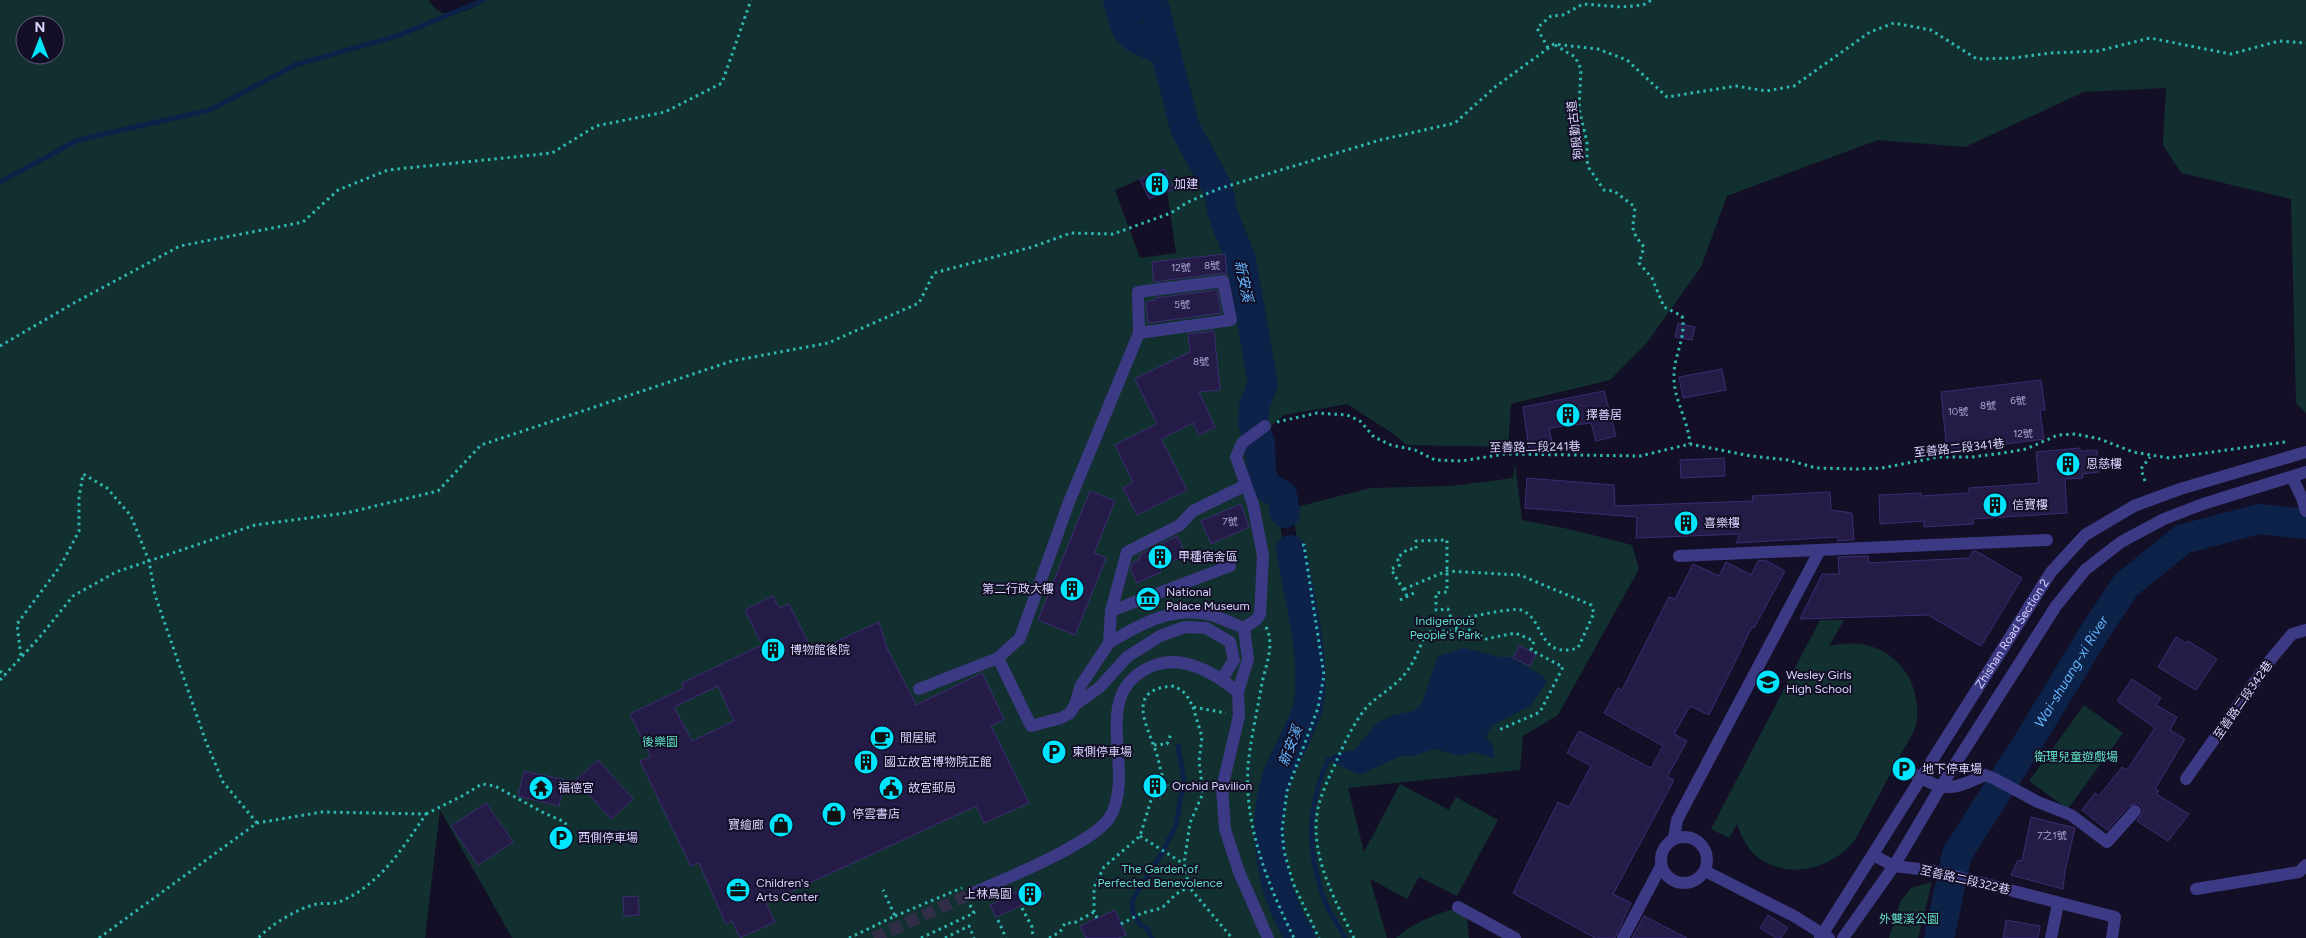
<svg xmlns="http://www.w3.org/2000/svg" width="2306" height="938" font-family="Figtree,'Noto Sans TC',sans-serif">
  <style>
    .green { fill: #12302f; fill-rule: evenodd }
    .water { fill: #0c2248 }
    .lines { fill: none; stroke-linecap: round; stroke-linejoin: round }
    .stream { stroke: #0c2248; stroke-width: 5 }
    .river { stroke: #0c2248; stroke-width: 30 }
    .building { fill: #241b47; stroke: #3b2d73; fill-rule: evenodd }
    .minor-tunnel { stroke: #312d47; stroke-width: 12; stroke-dasharray: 12 6; stroke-linecap: butt }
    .path { stroke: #2fb8b0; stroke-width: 3; stroke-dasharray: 2.5 4; stroke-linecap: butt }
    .minor { stroke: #3d3a85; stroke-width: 12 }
    .labels { text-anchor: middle; stroke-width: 4; stroke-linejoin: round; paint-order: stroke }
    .number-label { font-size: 10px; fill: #aca6d1 }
    .street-label { font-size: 12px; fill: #d9d4ff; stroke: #130f26 }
    .poi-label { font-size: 12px; fill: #d9d4ff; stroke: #130f26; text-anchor: start }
    .park-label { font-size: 12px; fill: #5fe0c0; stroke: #130f26 }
    .water-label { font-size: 14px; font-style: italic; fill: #62b6ff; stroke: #130f26 }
  </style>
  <rect width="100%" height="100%" fill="#130f26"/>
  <g class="green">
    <path d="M0 0H429C442 25 468 11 487 0H2306V413L2296 403 2291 199 2181 173 2163 145 2166 88 2084 92 1965 147 1878 140 1727 196 1701 267 1646 344 1610 380 1511 404 1508 447 1406 445 1395 435 1347 404 1284 415 1249 446 1258 492 1277 506 1300 648V691L1269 769 1259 833 1299 938H512L440 810 425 938H0ZM25 25H55V55H25ZM1164 169 1176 253 1140 258 1115 190Z"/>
    <path d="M1515 463 1522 520 1569 529 1632 545 1639 569 1558 715 1523 736 1520 770 1348 788 1364 852 1400 784 1449 810 1456 797 1498 820 1457 896 1419 877 1407 899 1370 879 1387 938H1315L1296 904 1277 844 1279 801 1290 764 1316 703 1317 661 1300 569 1293 508 1370 488 1451 486 1513 478Z"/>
    <path d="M1820 620H1844L1829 646C1854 641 1874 643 1894 659 1912 674 1921 702 1916 725 1913 735 1905 746 1900 756 1885 784 1870 812 1855 840 1833 868 1791 880 1760 859 1748 851 1742 837 1737 824L1729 838 1711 829Z"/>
    <path d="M2084 705 2123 733 2068 809 2029 781Z"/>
    <path d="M1932 882 1918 938H1889L1900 902 1911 888Z"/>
    <path d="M1450 910 1462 911 1467 918 1469 938H1396C1412 923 1430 917 1450 910Z"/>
  </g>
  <path class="water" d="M1464 648 1499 657H1511L1543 676 1547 682 1530 706 1491 726 1486 737 1493 747 1495 759 1474 752 1460 756 1435 749 1414 756H1400L1360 775 1326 759 1332 755 1354 750 1378 722 1394 715 1414 711 1422 703 1438 656Z"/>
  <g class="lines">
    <g class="stream">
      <path d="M0 182 78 140 210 110 295 65 397 36 484 0"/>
      <path d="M1328 760C1306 810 1307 853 1326 904 1331 916 1340 926 1345 938"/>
      <path d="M1152 938 1147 928 1140 925 1133 913 1132 901 1163 851 1176 825 1181 796 1185 786 1178 746"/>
    </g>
    <g class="river">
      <path d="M1118 0C1126 38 1130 36 1164 50"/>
      <path d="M1133 0 1155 10 1185 128 1218 189 1223 214 1241 260 1263 384 1254 407 1253 424 1260 443 1261 475 1269 488 1282 495 1285 513"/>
      <path d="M1291 550C1299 597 1313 645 1310 693 1308 722 1286 751 1277 778 1260 829 1272 894 1301 938"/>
      <path id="s1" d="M1939 938 1957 854 2027 744 2096 630 2126 585 2183 539 2259 519 2306 524"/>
    </g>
  </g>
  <g class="building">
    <path d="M1164 169 1174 189 1149 199 1140 179Z"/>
    <path d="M1225 254 1227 274 1222 273 1154 282 1152 262Z"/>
    <path d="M1217 290 1221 313 1148 323 1146 302 1156 300 1155 298Z"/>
    <path d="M1678 323 1695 327 1692 340 1675 337Z"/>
    <path d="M1214 331 1220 390 1199 392 1215 427 1199 435 1193 423 1161 439 1187 490 1137 515 1123 488 1133 482 1115 445 1157 424 1135 379 1190 352 1188 334Z"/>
    <path d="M1722 369 1726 390 1683 398 1679 377Z"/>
    <path d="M2041 380 2045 410H2040L2044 439 1947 452 1941 392Z"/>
    <path d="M1604 391 1616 436 1596 441 1591 423 1549 428 1553 447 1529 449 1523 407Z"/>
    <path d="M2080 448V451L2097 450 2099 472 2082 474 2083 478 2065 479 2067 513 1973 519V524L1924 527V521L1880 524 1879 495 1921 493V496L1969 493V488L2039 483 2036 452Z"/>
    <path d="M1724 458 1725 476 1681 478 1680 460Z"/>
    <path d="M1527 478 1614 485 1615 506 1753 501 1752 496 1830 492 1831 510 1852 513 1854 540 1838 541 1837 537 1736 543 1740 534 1636 538 1637 517 1525 508Z"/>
    <path d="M1090 491 1115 501 1094 553 1106 558 1075 635 1038 620Z"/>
    <path d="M1241 504 1249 527 1211 544 1201 521Z"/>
    <path d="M1177 536 1186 555 1159 567 1161 572 1137 583 1131 570 1132 563 1140 559 1139 555Z"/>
    <path d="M1973 551H1976L2022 578 1981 646 1928 615 1800 619 1822 574H1839L1838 557 1868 556 1869 563 1969 558Z"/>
    <path d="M1765 560 1785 571 1754 628 1752 627 1709 715 1690 706 1674 734 1687 741 1667 777 1674 780 1613 894 1631 903 1615 938H1595L1513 893 1558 802 1569 807 1591 766 1567 753 1579 731 1651 768 1663 746 1604 713 1618 688 1622 690 1669 597 1675 599 1693 564 1719 576 1726 562 1751 575 1758 561Z"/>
    <path d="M773 596 779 608 789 604 813 652 879 622 887 648 916 705 982 673 1004 719 991 726 1029 803 984 823 976 806 766 903 775 922 740 938 732 921 726 924 699 863 691 866 640 761 651 757 630 714 684 688 682 683 762 645 745 610ZM718 686 734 721 692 741 674 707Z"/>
    <path d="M2176 637 2186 643 2188 641 2217 659 2196 690 2158 667Z"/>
    <path d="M1519 646 1536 654 1530 666 1513 658Z"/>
    <path d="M2132 679 2161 698 2156 705 2177 717 2170 730 2185 739 2155 789 2159 791 2156 794 2189 814 2168 841 2137 821 2143 812 2141 805 2137 803 2129 806 2107 830 2082 810 2095 793 2099 796 2122 767 2127 770 2155 728 2117 701Z"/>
    <path d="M598 760 633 799 611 819 576 780Z"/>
    <path d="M524 771 565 780 559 806 518 796Z"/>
    <circle cx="1155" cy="786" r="8"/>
    <path d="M486 803 513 842 478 865 451 826Z"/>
    <path d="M2031 817 2075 828 2065 871 2063 889 2011 875 2018 860 2022 861Z"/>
    <path d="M1038 882 1044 895 996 917 990 905Z"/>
    <path d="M638 896 639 915 624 916 623 897Z"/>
    <path d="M1115 910 1126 935 1118 938H1086L1080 926Z"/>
    <path d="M1768 915 1788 928 1781 938H1776L1760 928Z"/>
    <path d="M1644 916 1687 938H1632Z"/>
    <path d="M2006 920 2040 926 2038 938H2003Z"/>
  </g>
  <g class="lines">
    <path class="minor-tunnel" d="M874 938 975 892"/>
    <g class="path">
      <path d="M1555 45 1575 57 1581 69 1579 109 1587 142V161L1589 168 1604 190 1614 191 1635 207C1633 231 1629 228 1644 247L1639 263 1652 278 1664 307 1682 316C1687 336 1674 355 1674 375 1673 399 1688 419 1690 444"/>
      <path d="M1548 48 1537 28 1551 16 1563 15 1583 4 1622 7 1643 5 1652 0"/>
      <path d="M0 346 74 303 180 246 303 222 338 190 388 170 552 153 596 126 665 112 722 83 751 0"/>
      <path d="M1277 422 1317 413 1347 415 1360 421 1374 437 1391 445 1415 450 1435 460 1461 461 1505 454 1640 456 1690 444 1751 456 1788 460 1816 468 1857 469 1882 468 1939 457H1972L2003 453 2026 449 2058 435 2075 434 2100 439 2133 452 2169 458 2285 442"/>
      <path d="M2145 481 2141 469 2150 457"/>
      <path d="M1302 545H1304L1324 675 1318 708 1287 791 1282 830 1284 851 1293 883 1319 938"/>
      <path d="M1404 589 1447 571 1520 575 1591 605 1594 613 1578 648C1537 660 1545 618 1521 610 1511 607 1466 618 1452 621L1458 630"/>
      <path d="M1407 596 1391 569 1400 565 1397 558 1408 549H1416V541L1447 540V592L1436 593V610L1448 609 1452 621"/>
      <path d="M1400 600 1414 593"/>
      <path d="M1266 627C1275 645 1266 664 1262 683 1258 707 1250 742 1248 766 1244 826 1268 885 1294 938"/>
      <path d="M0 671 5 676"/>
      <path d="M0 680 39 638 73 596 116 572 149 561 131 516 107 488 83 474 79 498V531L61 565 17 624 21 657"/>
      <path d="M1193 707 1202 737 1199 761 1203 793 1190 823 1184 864 1189 887 1232 938"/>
      <path d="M1154 745 1167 744 1171 734"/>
      <path d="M426 814 462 796 482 784 495 786 544 813 565 822 570 836"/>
      <path d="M257 823 223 782 206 742 155 595 149 561 255 525 346 513 438 491 481 445 732 361 828 343 919 303 934 273 1032 247 1071 233 1113 234 1171 213 1188 202 1218 189 1380 140 1455 123 1495 87 1554 44 1598 49 1627 60 1667 97 1736 86 1766 91 1794 86 1870 32 1894 23 1931 30 1977 59 2013 58 2050 53 2098 51 2150 38 2231 54 2279 41 2306 43"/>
      <path d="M1140 836 1184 864"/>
      <path d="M1022 908 1032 927 1033 938"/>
      <path d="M895 916 962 888"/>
      <path d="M1097 918 1094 912V887L1104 867 1140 836 1152 797 1158 798 1164 793 1167 785C1160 775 1160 763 1156 752 1146 723 1125 688 1175 686L1186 694 1193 707 1226 713"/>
      <path d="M998 920 1006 938"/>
      <path d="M1121 924 1142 913 1162 908 1176 894 1189 887"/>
      <path d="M99 938 257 823 322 812 426 814C402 849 380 885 339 902 331 905 321 902 313 905 295 910 271 925 258 938"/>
      <path d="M849 938 895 916 883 890"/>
      <path d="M921 938 974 913 970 905"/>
      <path d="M945 938 969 926 974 938"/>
      <path d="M1049 938 1060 932 1065 923H1074L1094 912"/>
      <path d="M1354 938C1334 899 1307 850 1319 804 1323 790 1330 775 1336 762 1344 744 1353 724 1366 708 1377 696 1392 689 1403 676 1414 664 1420 647 1426 632L1472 630 1486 639 1515 633 1534 641 1531 650 1563 667 1540 712 1499 730"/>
    </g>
    <g class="minor">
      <path d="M2292 477 2302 498 2306 511"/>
      <path d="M1679 556 2047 540"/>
      <path d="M1111 611 1230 566"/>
      <path d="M1244 628 1257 619 1260 614 1263 556 1253 504 1236 457 1242 443 1265 426"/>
      <path d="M1109 643C1140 624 1174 605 1211 615 1222 618 1233 624 1244 628L1248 659 1238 692"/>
      <path d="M998 658 1020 638 1069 502 1139 333 1231 320 1223 281 1138 292 1139 333"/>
      <path d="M919 689 998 658 1031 726 1061 718 1070 713 1075 705 1081 685 1109 643 1111 611 1127 552 1180 525 1193 511 1246 485"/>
      <path d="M1075 705 1100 687 1127 657 1160 636 1185 627 1206 628 1230 642 1234 660 1222 679"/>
      <path d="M1904 769C1944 789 1942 795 1985 775L1993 778 2038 802 2071 815 2107 842 2135 811"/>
      <path d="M2186 779 2271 659 2292 634 2306 630"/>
      <circle cx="1684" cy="860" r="23"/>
      <path d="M1674 838 1677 820 1820 550"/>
      <path d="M1873 855 1894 866 1935 871 2115 917 2112 938"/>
      <path d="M1705 871 1794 916 1829 938"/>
      <path d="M2196 889 2299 872 2306 865"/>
      <path d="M975 892C1005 879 1094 843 1110 817 1138 769 1085 691 1155 665 1184 655 1216 674 1238 692L1239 716 1222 788 1225 829 1239 872 1268 938"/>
      <path d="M1458 907 1515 938"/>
      <path d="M1623 938 1661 866"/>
      <path id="s2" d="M1820 938 2051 572 2085 535 2134 506 2180 489 2306 452"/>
      <path d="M1843 938 1894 866 1940 788 2056 606 2085 570 2121 542 2164 519 2203 504 2306 472"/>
      <path d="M2051 938 2058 904"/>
    </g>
  </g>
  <defs>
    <symbol id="building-disc" viewBox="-11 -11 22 22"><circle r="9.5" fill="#00e5ff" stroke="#130f26"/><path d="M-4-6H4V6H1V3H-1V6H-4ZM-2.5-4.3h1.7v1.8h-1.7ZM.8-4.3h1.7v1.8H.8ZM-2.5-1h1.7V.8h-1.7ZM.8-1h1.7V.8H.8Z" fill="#111"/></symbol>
    <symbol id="museum-disc" viewBox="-11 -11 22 22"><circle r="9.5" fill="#00e5ff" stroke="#130f26"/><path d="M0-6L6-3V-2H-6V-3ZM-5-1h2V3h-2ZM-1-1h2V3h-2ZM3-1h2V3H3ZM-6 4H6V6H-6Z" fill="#111"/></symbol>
    <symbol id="school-disc" viewBox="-11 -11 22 22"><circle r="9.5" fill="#00e5ff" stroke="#130f26"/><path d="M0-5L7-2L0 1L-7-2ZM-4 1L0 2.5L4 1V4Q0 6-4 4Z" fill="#111"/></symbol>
    <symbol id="cafe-disc" viewBox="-11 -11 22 22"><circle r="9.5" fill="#00e5ff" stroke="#130f26"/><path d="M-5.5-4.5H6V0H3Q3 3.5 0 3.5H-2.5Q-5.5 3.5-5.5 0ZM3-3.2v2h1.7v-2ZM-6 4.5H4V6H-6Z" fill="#111"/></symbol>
    <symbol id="parking-disc" viewBox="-11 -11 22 22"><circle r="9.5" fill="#00e5ff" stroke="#130f26"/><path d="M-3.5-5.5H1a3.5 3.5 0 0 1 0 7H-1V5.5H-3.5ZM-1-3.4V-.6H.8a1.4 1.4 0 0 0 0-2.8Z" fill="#111"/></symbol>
    <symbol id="temple-disc" viewBox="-11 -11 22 22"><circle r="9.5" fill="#00e5ff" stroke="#130f26"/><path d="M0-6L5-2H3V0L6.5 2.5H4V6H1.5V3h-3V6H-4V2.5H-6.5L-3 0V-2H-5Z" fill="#111"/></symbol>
    <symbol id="civic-disc" viewBox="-11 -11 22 22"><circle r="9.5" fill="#00e5ff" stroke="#130f26"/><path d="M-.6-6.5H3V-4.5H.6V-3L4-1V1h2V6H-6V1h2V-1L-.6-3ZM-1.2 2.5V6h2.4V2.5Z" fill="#111"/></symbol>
    <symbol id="shop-disc" viewBox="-11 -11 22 22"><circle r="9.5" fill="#00e5ff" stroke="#130f26"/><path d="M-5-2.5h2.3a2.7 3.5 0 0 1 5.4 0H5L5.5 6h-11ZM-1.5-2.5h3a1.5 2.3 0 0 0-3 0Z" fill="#111"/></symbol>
    <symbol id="office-disc" viewBox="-11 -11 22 22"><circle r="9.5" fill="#00e5ff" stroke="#130f26"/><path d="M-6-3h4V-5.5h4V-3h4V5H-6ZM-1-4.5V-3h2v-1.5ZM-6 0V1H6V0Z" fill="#111"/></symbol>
  </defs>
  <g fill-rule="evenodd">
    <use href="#building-disc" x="1143" y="170" width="28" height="28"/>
    <use href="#building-disc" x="1554" y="401" width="28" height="28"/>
    <use href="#building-disc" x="2054" y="450" width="28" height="28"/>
    <use href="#building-disc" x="1981" y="491" width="28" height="28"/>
    <use href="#building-disc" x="1672" y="509" width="28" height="28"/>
    <use href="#building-disc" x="1146" y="543" width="28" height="28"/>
    <use href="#building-disc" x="1058" y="575" width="28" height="28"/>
    <use href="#museum-disc" x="1134" y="585" width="28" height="28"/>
    <use href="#building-disc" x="759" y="636" width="28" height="28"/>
    <use href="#school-disc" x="1754" y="668" width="28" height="28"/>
    <use href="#cafe-disc" x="868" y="724" width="28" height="28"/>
    <use href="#parking-disc" x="1040" y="738" width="28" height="28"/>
    <use href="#building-disc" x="852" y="748" width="28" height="28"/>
    <use href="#parking-disc" x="1890" y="755" width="28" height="28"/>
    <use href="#building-disc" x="1141" y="772" width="28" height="28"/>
    <use href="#temple-disc" x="527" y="774" width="28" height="28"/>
    <use href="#civic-disc" x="877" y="774" width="28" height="28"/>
    <use href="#shop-disc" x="820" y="800" width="28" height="28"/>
    <use href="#shop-disc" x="767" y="811" width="28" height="28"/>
    <use href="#parking-disc" x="547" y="824" width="28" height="28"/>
    <use href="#office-disc" x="724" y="876" width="28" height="28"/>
    <use href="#building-disc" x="1016" y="880" width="28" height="28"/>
  </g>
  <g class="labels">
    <g class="number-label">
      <text x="1212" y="269">8號</text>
      <text x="1181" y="271">12號</text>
      <text x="1182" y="308">5號</text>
      <text x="1201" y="365">8號</text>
      <text x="2018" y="404">6號</text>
      <text x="1988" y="409">8號</text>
      <text x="1958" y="415">10號</text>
      <text x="2023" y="437">12號</text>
      <text x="1230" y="525">7號</text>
      <text x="2052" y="839">7之1號</text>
    </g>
    <g class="street-label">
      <text transform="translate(1575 130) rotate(-97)" y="4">狗殷勤古道</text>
      <text transform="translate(1535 447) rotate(-1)" y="4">至善路二段241巷</text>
      <text transform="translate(1959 448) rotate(-6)" y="4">至善路二段341巷</text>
      <text dy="4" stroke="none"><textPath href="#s2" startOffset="360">Zhishan Road Section 2</textPath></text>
      <text transform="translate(2243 700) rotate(-55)" y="4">至善路二段342巷</text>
      <text transform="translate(1965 880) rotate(13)" y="4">至善路二段322巷</text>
    </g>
    <g class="poi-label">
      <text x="1174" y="188">加建</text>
      <text x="1586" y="419">擇善居</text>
      <text x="2086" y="468">恩慈樓</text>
      <text x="2012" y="509">信寶樓</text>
      <text x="1704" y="527">喜樂樓</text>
      <text x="1178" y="561">甲種宿舍區</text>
      <text x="1054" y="593" text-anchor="end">第二行政大樓</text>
      <text x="1166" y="596">National<tspan x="1166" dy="14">Palace Museum</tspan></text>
      <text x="790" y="654">博物館後院</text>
      <text x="1786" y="679">Wesley Girls<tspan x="1786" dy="14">High School</tspan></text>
      <text x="900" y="742">閒居賦</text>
      <text x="1072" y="756">東側停車場</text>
      <text x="884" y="766">國立故宮博物院正館</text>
      <text x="1922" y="773">地下停車場</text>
      <text x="1172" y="790">Orchid Pavilion</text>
      <text x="558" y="792">福德宮</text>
      <text x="908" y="792">故宮郵局</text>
      <text x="852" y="818">停雲書店</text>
      <text x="764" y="829" text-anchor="end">寶繪廊</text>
      <text x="578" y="842">西側停車場</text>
      <text x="756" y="887">Children's<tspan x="756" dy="14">Arts Center</tspan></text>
      <text x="1012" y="898" text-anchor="end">上林鳥園</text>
    </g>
    <g class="park-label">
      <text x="1445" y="625">Indigenous<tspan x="1445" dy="14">People's Park</tspan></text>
      <text x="660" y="746">後樂園</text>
      <text x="2076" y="761">衛理兒童遊戲場</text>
      <text x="1160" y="873">The Garden of<tspan x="1160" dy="14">Perfected Benevolence</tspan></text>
      <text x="1909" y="923">外雙溪公園</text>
    </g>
    <g class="water-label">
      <text transform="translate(1244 281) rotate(78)" y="5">新安溪</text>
      <text dy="5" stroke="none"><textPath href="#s1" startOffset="301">Wai-shuang-xi River</textPath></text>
      <text transform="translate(1290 746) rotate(-69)" y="5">新安溪</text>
    </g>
  </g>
  <g transform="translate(40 40)"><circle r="24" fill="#130f26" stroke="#625e7d"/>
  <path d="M0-4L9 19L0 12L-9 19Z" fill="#00e5ff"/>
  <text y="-8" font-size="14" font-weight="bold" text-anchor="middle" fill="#d9d4ff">N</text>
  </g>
</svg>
